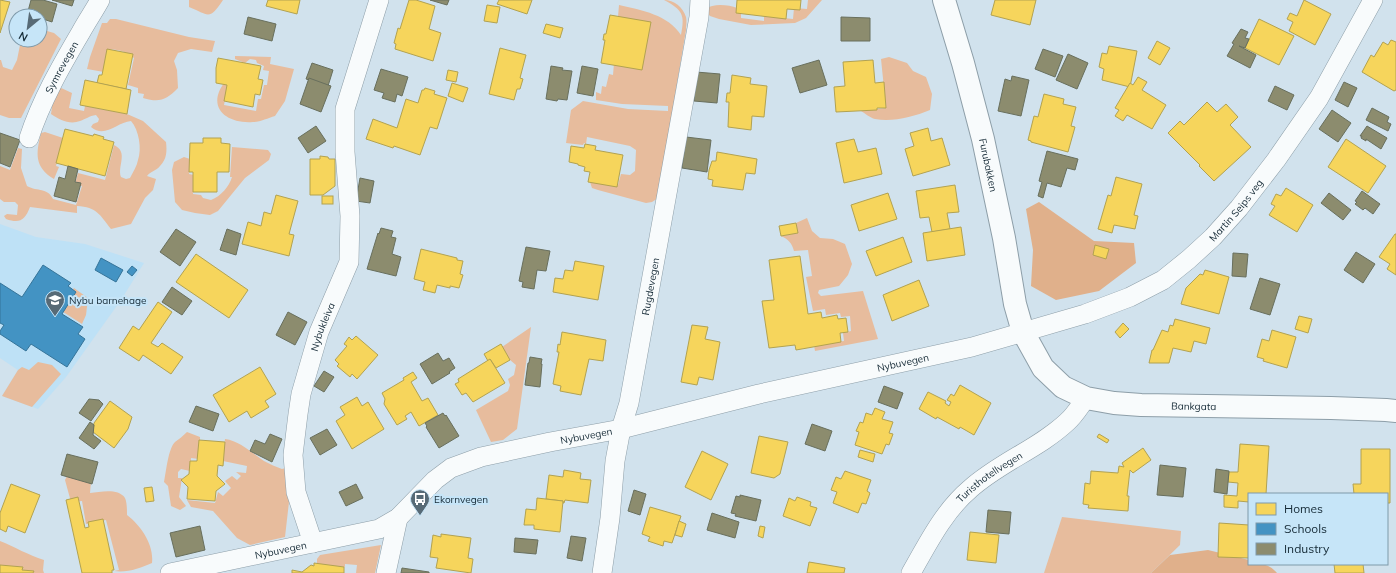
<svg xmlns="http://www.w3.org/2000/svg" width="1396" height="573" font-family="Mulish,sans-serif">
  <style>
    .built { fill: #bee1f6 }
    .green { fill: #e7bc9d }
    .forest { fill: #e0b08b }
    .homes { fill: #f6d55c; stroke: #b2a251 }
    .schools { fill: #4393c3; stroke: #357499 }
    .industry { fill: #8c8c6e; stroke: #686f5d }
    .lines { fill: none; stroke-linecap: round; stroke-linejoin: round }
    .minor-casing { stroke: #8d9ea8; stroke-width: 20 }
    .tertiary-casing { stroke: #8d9ea8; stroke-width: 24 }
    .minor { stroke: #f8fbfc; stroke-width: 19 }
    .tertiary { stroke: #f8fbfc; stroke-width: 22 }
    .labels { text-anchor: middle; stroke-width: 4; stroke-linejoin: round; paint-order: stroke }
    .street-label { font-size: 10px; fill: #152a36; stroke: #c6e5f8 }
    .poi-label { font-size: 10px; fill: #152a36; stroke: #c6e5f8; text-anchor: start }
  </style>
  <rect width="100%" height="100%" fill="#d1e2ed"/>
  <path class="built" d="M0 224 36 237 85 244 144 263 121 300 66 377 38 409 2 396 18 370 0 358Z"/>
  <g class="green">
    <path d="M189 0H223C209 21 209 15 189 7Z"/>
    <path d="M664 0C674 0 683 7 686 17 687 21 686 26 686 30L658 198 652 202 646 203 598 190 592 188 589 179 618 185 621 174 630 175 635 171 636 150 630 146 587 137 586 144 584 143 583 145 566 143 571 110 583 101 628 109 668 111V106L622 104 596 100V92L601 94 602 86 606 87 609 74 613 75 619 5C642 10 668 15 681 35 685 15 683 10 664 0Z"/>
    <path d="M808 0H822L806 18 795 23 751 25 719 19 710 16 706 12V9C713 3 729 5 737 8L741 13V18L764 21V16L793 19 794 8 807 9Z"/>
    <path d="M110 19H116L189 37 215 41 212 52 191 49 178 53 174 61 177 70 178 88C166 100 160 103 143 98L144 94 138 93V88L128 85 134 58C128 52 116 48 108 50L104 72 87 69 90 57 102 23H107Z"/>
    <path d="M40 29 54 33 61 39 21 118H9L0 115V60H1L3 67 12 70 17 60 21 40H40Z"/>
    <path d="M235 56 271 57 270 64 294 69 285 101 275 116C268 118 260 122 253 122 227 124 206 108 224 83L228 84 224 105 256 111 258 99H261L264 85H267L269 71 263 70 264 66 257 63 256 60 250 59 245 63 235 59Z"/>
    <path d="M889 57 907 63 913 71 926 77 932 94 930 110C913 117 893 122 875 119 870 118 865 113 861 111L886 108 881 59Z"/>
    <path d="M59 87 72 93 69 108 84 111 85 106 80 105 127 114 143 121 166 142C167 151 167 159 160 166 156 171 151 171 147 176L156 179 153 190 145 198 131 224 111 229C100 215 97 207 77 206V213L30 207C25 220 20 224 6 219L4 216 7 214 17 215 18 205 15 202H4L0 199V166L10 170 18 148 22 149 21 168 27 186C38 192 47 187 53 199L76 205 82 186 75 184 78 173 105 180 114 145C129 152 117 166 121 177L126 179 130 178C133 172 137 166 138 160 142 149 139 130 131 121 117 122 105 139 91 127L93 124 98 122 99 119 96 115C89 116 86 119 80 121 70 125 60 120 51 114L52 107 50 104Z"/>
    <path d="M45 132 63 138 56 166 59 167 54 179C34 167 36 153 41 133Z"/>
    <path d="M232 147 268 150 271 154 269 160 245 178 218 211 210 215 195 213 182 210 175 202 172 170 174 162 184 157 190 159 189 174 194 175 193 194 201 195 203 198 211 200C221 196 229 187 232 177H230Z"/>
    <path d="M807 218 812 231 820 238 833 239 845 244 852 264 848 275 839 286 819 290 818 293 821 296 863 291 878 339 815 351 814 345 844 341 843 333 851 331 850 316 841 317 840 313 826 315 825 309 813 311 806 277 812 276 808 250 794 251C792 243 788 239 781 236L798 233 796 223Z"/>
    <path d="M74 288 88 298 86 315 82 324 60 310Z"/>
    <path d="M531 327 517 429 503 440 491 442 476 410 508 391 510 385 508 379 514 375 516 365 510 360 502 347Z"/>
    <path d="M38 362 52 365 61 374 32 407 2 396 18 370 22 367 29 370Z"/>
    <path d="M187 432 200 437 199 459 191 458 190 471 181 469 178 472V478H182L179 497 186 506 180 510 171 506 168 486 164 482C166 473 168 449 175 442 179 439 183 436 187 432Z"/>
    <path d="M225 439C240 441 252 453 264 461 270 464 276 467 282 469L289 467 290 493 285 537 250 545 237 538 213 511 191 507 187 500 215 503 218 492 223 496 231 488 225 481 232 476 237 480 241 476 236 472 246 473 247 466 223 461Z"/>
    <path d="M67 476 91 482 90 493C101 492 118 488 125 498 127 502 127 510 127 515 141 526 154 544 152 563 141 568 127 573 114 571L119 570 106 520 86 524 82 501 71 502 65 480Z"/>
    <path d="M1062 517 1181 531 1180 545 1151 573H1044Z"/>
    <path d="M0 541C15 547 28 555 44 560L43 570 44 573H0Z"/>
    <path d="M381 545 375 573H356L357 565 345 564V567L317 564V559L320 555Z"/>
  </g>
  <g class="forest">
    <path d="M1039 202 1094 241 1134 243 1136 263 1099 291 1056 300 1031 286 1033 250 1026 209Z"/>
    <path d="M1208 550 1249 560V564C1262 564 1268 563 1277 573H1151L1170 555Z"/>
  </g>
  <g class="homes">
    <path d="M0 0 10 2 0 33Z"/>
    <path d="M268 0H300L297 14 266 6Z"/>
    <path d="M409 0H416L435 6 429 29 441 33 433 61 395 49 396 44 394 43 398 28 400 29Z"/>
    <path d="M499 0H532L527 14 497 4Z"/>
    <path d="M737 0H801L800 10 787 9 786 19 736 13Z"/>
    <path d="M995 0H1036L1030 25 991 15Z"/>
    <path d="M1304 0 1331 14 1315 45 1289 31 1293 22 1287 19 1290 13 1297 16Z"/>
    <path d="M487 5 500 7 497 23 484 21Z"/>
    <path d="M610 15 651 22 642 70 601 63 605 40H603L604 34H606Z"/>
    <path d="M1259 19 1294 36 1279 65 1245 48Z"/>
    <path d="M546 24 563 28 560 38 543 33Z"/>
    <path d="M1391 40 1396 42V90L1394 91 1362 72 1371 55 1374 57 1383 42 1388 45Z"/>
    <path d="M1157 41 1170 48 1160 65 1148 58Z"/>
    <path d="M1109 46 1137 51 1130 87 1102 80 1104 69 1099 67 1102 53 1107 54Z"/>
    <path d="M500 48 526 55 520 78 523 79 520 89H517L514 100 489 94Z"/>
    <path d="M107 49 133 54 126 89 97 83 99 75H102Z"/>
    <path d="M218 58 261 66 258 79 263 80 260 95 255 94 253 107 224 101 227 85 216 83V68Z"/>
    <path d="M873 60 875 83 884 82 886 108H877V110L836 112 834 87 845 86 843 62Z"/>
    <path d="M448 70 458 72 456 82 446 80Z"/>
    <path d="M732 75 751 78 750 84 767 86 764 117 752 116 751 130 728 127 729 102H726L727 93H730Z"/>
    <path d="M1138 77 1147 82 1142 90 1166 105 1152 129 1127 115 1123 121 1115 116 1119 110 1115 108 1130 83 1133 85Z"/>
    <path d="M85 80 131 90 127 114 80 105Z"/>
    <path d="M452 83 468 88 463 102 448 96Z"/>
    <path d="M425 88 435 91 434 94 447 98 437 129 430 127 420 155 394 146 393 148 366 139 373 119 397 128 406 99 418 103 422 90H424Z"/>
    <path d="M1044 94 1064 99 1063 104 1076 107 1071 126 1075 127 1068 152 1031 142V141L1028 140 1034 116 1038 117Z"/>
    <path d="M1207 102 1217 112 1226 104 1238 117 1230 125 1251 147 1214 181 1199 166 1200 165 1168 133 1180 121 1184 125Z"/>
    <path d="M928 128 931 141 942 138 950 165 913 176 905 149 914 146 910 133Z"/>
    <path d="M65 129 93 136 94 134 104 137 103 139 114 142 105 176 56 163Z"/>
    <path d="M203 138H221V143L230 144 229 172H217V192H193V172H189L190 143H203Z"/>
    <path d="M854 139 858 152 876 148 882 174 844 183 836 143Z"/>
    <path d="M1346 139 1386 166 1368 193 1328 167Z"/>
    <path d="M585 144 596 146 595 150 623 155 617 187 588 182 590 172 584 171 585 167 578 165V164L569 162 571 146 584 148Z"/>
    <path d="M717 152 757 159 755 174 746 173 743 190 712 186 713 180 708 179 709 170 712 161H716Z"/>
    <path d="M320 156 328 157 329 159H335V186L323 195H310V159H320Z"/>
    <path d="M1116 177 1142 184 1134 215 1138 216 1135 229 1114 225 1112 233 1098 229 1108 195 1111 196Z"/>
    <path d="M955 185 959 212 947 213 950 229 932 232 929 217 920 218 916 191Z"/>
    <path d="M1286 188 1313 205 1297 232 1269 215 1275 206 1271 204 1276 194 1281 196Z"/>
    <path d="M888 193 897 219 859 231 851 205Z"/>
    <path d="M276 195 298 201 289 234 294 235 289 256 242 244 248 222 261 226 264 212 271 214Z"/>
    <rect x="322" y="196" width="11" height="8"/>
    <path d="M796 223 798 233 781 236 779 226Z"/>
    <path d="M961 227 965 255 927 261 923 233Z"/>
    <path d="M1395 234H1396V275L1387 269 1390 264 1379 257Z"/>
    <path d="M903 237 912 262 876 276 866 251Z"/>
    <path d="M1095 245 1109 249 1106 259 1093 255Z"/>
    <path d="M421 249 457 258V260L463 261 460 274 463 275 459 288 450 286V288L437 285 435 293 423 290 425 282 414 279Z"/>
    <path d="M196 254 248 290 229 318 176 282Z"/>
    <path d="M800 256 808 314 821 312 822 318 837 315 838 319 846 318 848 332 840 333 841 342 796 350 795 345 769 348 762 301 774 300 769 260Z"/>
    <path d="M575 261 604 266 598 300 553 292 555 278 563 279 565 270 573 271Z"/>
    <path d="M1205 270 1229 277 1219 314 1181 304 1186 288 1200 274 1203 275Z"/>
    <path d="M919 280 929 306 892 321 883 295Z"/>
    <path d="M158 302 172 312 151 343 158 347 162 343 183 357 171 374 143 355 139 361 119 348 133 326 139 330Z"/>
    <path d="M1299 316 1312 319 1308 333 1295 329Z"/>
    <path d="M1175 319 1210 328 1206 344 1194 341 1191 352 1173 348 1169 363H1149L1152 350H1153L1162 330 1168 332 1170 325 1173 326Z"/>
    <path d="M1123 323 1129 329 1120 338 1115 332Z"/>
    <path d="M692 325 708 327 705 339 720 342 713 380 699 377 697 385 681 382Z"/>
    <path d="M1272 330 1296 337 1287 368 1263 361 1264 359 1257 357 1262 339 1269 341Z"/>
    <path d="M562 332 606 340 603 361 589 359 581 395 560 391 561 386 553 384 559 352H557L558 344 560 345Z"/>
    <path d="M356 336 378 355 357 379 352 374 350 377 337 366 339 364 335 360 347 346 344 344 349 337 352 340Z"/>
    <path d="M501 344 510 360 496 368 490 359 488 361 484 354Z"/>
    <path d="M490 359 505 383 473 402 466 393 462 395 455 384 459 382 458 379Z"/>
    <path d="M260 367 276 394 265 401 269 407 251 418 247 411 229 422 213 395Z"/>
    <path d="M413 372 417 378 411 382 422 401 428 398 438 415 419 426 411 412 405 416 407 419 397 425 384 404 385 399 382 393 404 380 403 378Z"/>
    <path d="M960 385 991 403 974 435 960 427 959 429 937 417 936 419 919 409 928 392 946 401 945 403 949 406 951 402 947 400 951 394 954 396Z"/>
    <path d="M357 397 362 406 368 402 384 429 352 449 336 421 345 415 340 407Z"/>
    <path d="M110 401 132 417 128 429 114 448 93 432 94 423Z"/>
    <path d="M875 408 885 412 882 419 893 422 889 433 893 434 889 445 886 444 882 454 855 445 859 432 856 431 860 422 863 423 866 413 872 415Z"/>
    <path d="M1099 434 1109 440 1107 443 1097 437Z"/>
    <path d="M759 436 788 442 780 474 774 478 751 473Z"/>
    <path d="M199 440 225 442 223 466 218 465 217 476 225 484 216 491 215 501 187 499 188 487 181 480 189 474 190 461H197Z"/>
    <path d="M1240 444 1269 446 1266 494H1249V502L1238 501V508L1224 507V495L1237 496 1238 483 1228 482 1229 472H1238Z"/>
    <path d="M1143 448 1151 460 1133 473 1130 470 1127 496H1129L1128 511 1088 508 1089 505 1083 504 1085 483 1090 484 1091 471 1118 473 1119 466 1124 467 1122 463Z"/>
    <path d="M1361 449H1390V503H1387V494H1354L1353 484H1361Z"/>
    <path d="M860 450 875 454 873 462 858 457Z"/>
    <path d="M702 451 728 464 711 500 685 487Z"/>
    <path d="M564 470 581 473 580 479 591 480 588 503 565 500 564 503H563V501L546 499 549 475 563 477Z"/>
    <path d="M845 471 871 480 867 491 870 493 866 504 862 503 858 513 833 503 837 492 831 490 836 477 841 479Z"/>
    <path d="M11 484 40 495 25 533 8 526 6 532 0 529V513Z"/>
    <path d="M152 487 154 501 146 502 144 488Z"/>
    <path d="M78 497 85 528 89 527 88 522 103 519 114 570H112V573H82L66 500Z"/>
    <path d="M797 497 811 502 810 506 817 508 810 526 783 516 789 498 795 501Z"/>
    <path d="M537 498 563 501 560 532 534 529V525H524L526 509 536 510Z"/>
    <path d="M650 507 681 516 672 543 664 541 663 546 648 541 650 537 642 534Z"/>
    <path d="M679 521 686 524 682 537 675 535Z"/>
    <path d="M1219 523 1249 525V558L1218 557Z"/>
    <path d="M760 526 765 527 763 538 758 536Z"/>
    <path d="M970 532 999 535 996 563 967 560Z"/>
    <path d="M441 534 471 538 468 558 473 559 471 573 436 568 438 558 430 557 433 535 441 537Z"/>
    <path d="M809 562 845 568 844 573H807Z"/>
    <path d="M314 563 344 567V573H292V570L302 572 311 565 314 566Z"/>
    <path d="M1334 564H1363L1364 573H1335Z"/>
    <path d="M0 565 23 567 22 570 34 571 33 573H0Z"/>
  </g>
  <g class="schools">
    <path d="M101 258 123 270 116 282 95 270Z"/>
    <path d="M43 265 71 283 68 286 76 292 62 314 83 327 78 334 85 339 67 367 31 344 26 351 0 334V331L4 325 0 323V283L22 297Z"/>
    <path d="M132 266 137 270 132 276 127 272Z"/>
  </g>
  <g class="industry">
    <path d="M31 0H43L57 4 52 22 40 18V16L27 15Z"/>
    <path d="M52 0H74L72 6Z"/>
    <path d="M430 0H449L447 5Z"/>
    <path d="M248 17 276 24 272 41 244 34Z"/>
    <path d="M841 17 870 18V41H841Z"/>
    <path d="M1241 29 1248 32 1245 38 1249 39 1245 48 1239 46 1256 55 1250 68 1227 56 1234 44 1232 43Z"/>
    <path d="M1043 49 1063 56 1055 77 1035 69Z"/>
    <path d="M1068 54 1088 63 1077 89 1056 80Z"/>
    <path d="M819 60 827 85 800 93 792 68Z"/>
    <path d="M312 63 333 70 328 86 306 79Z"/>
    <path d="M551 66 563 68 562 70 572 71 567 100 558 99 557 101 546 99Z"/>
    <path d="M582 66 598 69 593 96 577 93Z"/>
    <path d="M381 69 408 77 402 96 397 94 395 102 382 98 384 93 374 90Z"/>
    <path d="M696 72 720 74 717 103 694 101Z"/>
    <path d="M1012 76 1029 80 1021 116 998 111 1005 79 1011 81Z"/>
    <path d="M309 78 331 86 321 112 300 104Z"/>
    <path d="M1344 82 1357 88 1348 107 1335 100Z"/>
    <path d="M1275 86 1294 95 1287 110 1268 101Z"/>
    <path d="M1372 108 1389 117 1387 122 1391 124 1388 131 1366 120Z"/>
    <path d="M1332 110 1351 123 1338 142 1319 129Z"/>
    <path d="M316 126 326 141 308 153 298 138Z"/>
    <path d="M1367 126 1387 138 1381 149 1366 139V141L1361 138 1362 136H1360Z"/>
    <path d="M0 133 20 140 10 167 0 163Z"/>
    <path d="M686 137 711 140 707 172 682 168Z"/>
    <path d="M1047 151 1078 159 1075 170 1067 168 1061 187 1047 183 1043 198 1038 196 1042 182 1039 181Z"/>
    <path d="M68 166 78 169 75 182 81 183 76 202 54 196 59 177 65 179Z"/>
    <path d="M360 178 374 181 370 203 356 201Z"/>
    <path d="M1362 191 1380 204 1373 214 1365 208 1363 210 1355 204 1357 202 1355 201Z"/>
    <path d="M1329 193 1351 210 1343 220 1321 203Z"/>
    <path d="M381 228 393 231 391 237 396 238 392 254 401 257 396 276 367 269 378 233 379 234Z"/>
    <path d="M176 229 196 242 180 266 160 252Z"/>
    <path d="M227 229 241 234 236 255 220 250Z"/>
    <path d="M526 247 550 251 546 271 537 270 534 289 522 287 523 282 519 281Z"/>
    <path d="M1356 252 1375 264 1363 283 1344 270Z"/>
    <path d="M1233 253 1248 254 1246 277 1232 276Z"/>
    <path d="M1260 278 1280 284 1270 315 1250 309Z"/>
    <path d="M172 287 192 301 182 315 162 302Z"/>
    <path d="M288 312 307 322 295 345 276 335Z"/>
    <path d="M438 353 443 361 449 358 455 368 449 372 450 373 432 384 420 364Z"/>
    <path d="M530 357 542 359 541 364H542L540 387 525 385 528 363H529Z"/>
    <path d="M324 371 334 377 324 392 314 386Z"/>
    <path d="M884 386 903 393 897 409 878 402Z"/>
    <path d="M89 399 99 400 103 404 91 421 79 413Z"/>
    <path d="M196 406 219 414 213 431 189 422Z"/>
    <path d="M443 413 445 416 446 415 459 436 439 448 426 427 427 426 425 423Z"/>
    <path d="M90 422 94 425 93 435 101 441 94 449 79 438Z"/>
    <path d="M812 424 832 431 825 451 805 444Z"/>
    <path d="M327 429 337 445 320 455 310 438Z"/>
    <path d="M270 434 282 439 272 462 250 451 255 440 265 444Z"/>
    <path d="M67 454 98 462 92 484 61 475Z"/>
    <path d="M1160 465 1186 468 1183 497 1157 495Z"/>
    <path d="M1216 469 1229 471 1227 494 1214 492Z"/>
    <path d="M356 484 363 498 346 506 339 492Z"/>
    <path d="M634 490 646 494 640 515 628 511Z"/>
    <path d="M740 495 761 500 756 521 735 516 736 514 731 513 736 496 740 497Z"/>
    <path d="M988 510 1011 512 1009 534 986 532Z"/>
    <path d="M712 513 739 522 735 538 707 530Z"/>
    <path d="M200 526 205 550 176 557 170 533Z"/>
    <path d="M571 536 586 538 582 561 567 558Z"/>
    <path d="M515 538 538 540 536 554 514 552Z"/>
    <path d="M402 568 429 572V573H401Z"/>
  </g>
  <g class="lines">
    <defs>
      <g id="minor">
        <path id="s1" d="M29 138C41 101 61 66 81 32 87 21 94 11 100 0"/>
        <path id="s2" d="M313 543 296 492 293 455 298 414 301 394 319 332 349 262 350 216 345 152V109L379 0"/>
        <path id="s3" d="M170 573 379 529 398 518 435 480 451 468 481 457 550 442 621 429 759 394 972 347 1085 314 1130 297 1163 280 1189 259 1213 237 1239 208 1276 160 1319 98 1373 0"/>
        <path d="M386 573 398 518"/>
        <path id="s4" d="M602 573 610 518 615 461 621 429 629 403 699 17 700 0"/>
        <path id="s5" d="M911 573C928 543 944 511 970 489 1000 462 1038 449 1067 422 1075 415 1080 406 1086 398"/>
      </g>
      <g id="tertiary">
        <path id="s6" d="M944 0 963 63 983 139 1004 238 1015 304 1023 332 1043 368 1063 387 1086 398 1114 403 1141 405 1331 408 1386 410 1396 411"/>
      </g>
    </defs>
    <use href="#minor" class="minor-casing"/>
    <use href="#tertiary" class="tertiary-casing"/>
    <use href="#minor" class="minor"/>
    <use href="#tertiary" class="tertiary"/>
  </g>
  <defs>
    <symbol id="school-pin" viewBox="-11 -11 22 30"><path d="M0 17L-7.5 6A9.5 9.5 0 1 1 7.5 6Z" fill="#576a76" stroke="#c6e5f8"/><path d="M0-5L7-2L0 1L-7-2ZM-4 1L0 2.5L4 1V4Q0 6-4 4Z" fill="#fff"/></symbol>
    <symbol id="bus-pin" viewBox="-11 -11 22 30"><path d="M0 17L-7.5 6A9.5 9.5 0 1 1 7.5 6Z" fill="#576a76" stroke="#c6e5f8"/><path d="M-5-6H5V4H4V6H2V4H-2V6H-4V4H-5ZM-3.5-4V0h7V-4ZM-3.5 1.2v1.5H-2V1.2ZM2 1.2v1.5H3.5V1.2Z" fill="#fff"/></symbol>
  </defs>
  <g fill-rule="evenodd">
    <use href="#school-pin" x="44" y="289" width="22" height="30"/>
    <use href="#bus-pin" x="409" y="488" width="22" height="30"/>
  </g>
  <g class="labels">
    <g class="street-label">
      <text dy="4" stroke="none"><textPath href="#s1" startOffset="78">Symrevegen</textPath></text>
      <text dy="4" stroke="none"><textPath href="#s6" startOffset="171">Furubakken</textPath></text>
      <text dy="4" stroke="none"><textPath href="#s3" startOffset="1148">Martin Seips veg</textPath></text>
      <text dy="4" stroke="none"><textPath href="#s4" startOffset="291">Rugdevegen</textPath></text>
      <text dy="4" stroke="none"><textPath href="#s2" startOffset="223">Nybukleiva</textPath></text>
      <text dy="4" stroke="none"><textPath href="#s3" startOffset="773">Nybuvegen</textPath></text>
      <text dy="4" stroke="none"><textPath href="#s6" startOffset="544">Bankgata</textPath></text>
      <text dy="4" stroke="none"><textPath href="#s3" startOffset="448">Nybuvegen</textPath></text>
      <text dy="4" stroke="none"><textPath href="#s5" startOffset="126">Turisthotellvegen</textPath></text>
      <text dy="4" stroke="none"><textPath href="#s3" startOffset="113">Nybuvegen</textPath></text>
    </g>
    <g class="poi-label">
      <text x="69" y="304">Nybu barnehage</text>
      <text x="434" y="503">Ekornvegen</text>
    </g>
  </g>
  <rect x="1248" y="493" width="140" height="72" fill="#c6e5f8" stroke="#7f9aaa"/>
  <rect x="1256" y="503" width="20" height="12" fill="#f6d55c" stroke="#7f9aaa"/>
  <text x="1284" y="513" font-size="12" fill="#152a36">Homes</text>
  <rect x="1256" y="523" width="20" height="12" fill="#4393c3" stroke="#7f9aaa"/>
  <text x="1284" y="533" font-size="12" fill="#152a36">Schools</text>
  <rect x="1256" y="543" width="20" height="12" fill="#8c8c6e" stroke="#7f9aaa"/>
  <text x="1284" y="553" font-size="12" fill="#152a36">Industry</text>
  <g transform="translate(28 28) rotate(209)"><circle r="19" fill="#c6e5f8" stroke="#7f9aaa"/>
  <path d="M0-3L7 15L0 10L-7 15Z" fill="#576a76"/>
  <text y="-6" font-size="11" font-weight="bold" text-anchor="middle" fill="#152a36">N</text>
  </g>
</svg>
